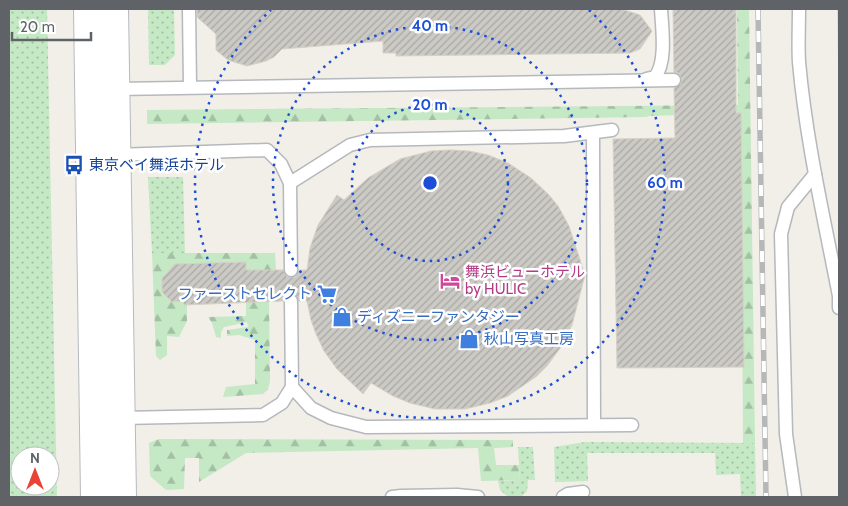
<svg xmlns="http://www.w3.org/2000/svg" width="848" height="506" font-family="Cabin,'Noto Sans JP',sans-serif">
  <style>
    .grass { fill: url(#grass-dots); fill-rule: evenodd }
    .forest { fill: url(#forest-firs) }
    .park { fill: url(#park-tufts) }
    .building { fill: url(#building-hatch); stroke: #d6d1c6 }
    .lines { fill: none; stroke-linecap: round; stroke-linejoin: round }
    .lane-casing { stroke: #b5b8bc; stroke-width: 15 }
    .secondary-casing { stroke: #b6babf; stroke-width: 30 }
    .lane { stroke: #fff; stroke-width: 12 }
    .secondary { stroke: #fff; stroke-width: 28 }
    .rail-casing { stroke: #b6b7b8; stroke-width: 5.5 }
    .rail { stroke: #fff; stroke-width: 4; stroke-dasharray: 11; stroke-linecap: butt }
    .ring { fill: none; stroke: #1d4ed8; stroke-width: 2.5; stroke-dasharray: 2.5 5 }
    .labels { text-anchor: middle; stroke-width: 5; stroke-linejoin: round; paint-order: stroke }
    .transit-label { font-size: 15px; fill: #164399; stroke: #fff; text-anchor: start }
    .hotel-label { font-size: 15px; fill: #b23c85; stroke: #fff; text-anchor: start }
    .shop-label { font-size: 15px; fill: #366cbe; stroke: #fff; text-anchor: start }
    .centre { fill: #1d4ed8; stroke: #fff; stroke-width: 2.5 }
    .ring-label { font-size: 15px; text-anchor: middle; font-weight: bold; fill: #1d4ed8; stroke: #fff; stroke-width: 5; stroke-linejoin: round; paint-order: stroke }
  </style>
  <defs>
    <pattern id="grass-dots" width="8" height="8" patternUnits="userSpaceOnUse" patternTransform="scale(1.25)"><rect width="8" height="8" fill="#c5e8c5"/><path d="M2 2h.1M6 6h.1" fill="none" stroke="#a3c0a4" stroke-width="1.8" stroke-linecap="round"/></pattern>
    <pattern id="forest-firs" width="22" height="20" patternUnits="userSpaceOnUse" patternTransform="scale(1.25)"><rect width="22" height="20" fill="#c5e8c5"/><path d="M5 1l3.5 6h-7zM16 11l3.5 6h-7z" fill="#a3c0a4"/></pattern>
    <pattern id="park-tufts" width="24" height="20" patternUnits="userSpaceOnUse" patternTransform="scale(1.25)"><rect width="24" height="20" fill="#c5e8c5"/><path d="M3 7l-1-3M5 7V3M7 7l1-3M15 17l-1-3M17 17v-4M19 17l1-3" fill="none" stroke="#a3c0a4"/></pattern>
    <pattern id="building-hatch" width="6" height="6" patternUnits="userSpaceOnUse" patternTransform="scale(1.25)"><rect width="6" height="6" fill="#cccac5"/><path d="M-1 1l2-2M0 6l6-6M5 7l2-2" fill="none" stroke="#a9a8a4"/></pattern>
  </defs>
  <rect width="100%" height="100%" fill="#f1efe8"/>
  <g class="grass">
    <path d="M9 9H47L57 497H9ZM20 456H50V486H20Z"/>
    <path d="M148 9H174L175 55 165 65H149Z"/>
    <path d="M148 177H183L185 253H152Z"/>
    <path d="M585 442 755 443 756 497H741L740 474 716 475 715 453H587L588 481 555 482 554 447Z"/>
    <path d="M518 447H533L535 480H528L527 491 521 497H508L500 490 498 481 520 480Z"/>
  </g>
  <g class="forest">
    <path d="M737 9H749L755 443H743L741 113 648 116 647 117 147 124V110L738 105Z"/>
    <path d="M152 253H275L276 270H246V262L183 264 171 268 162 278V292L172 302 183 301 184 305H187V321L179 337 167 336V355L160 360 156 356Z"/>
    <path d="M246 301H269L270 381 268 389 263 394 223 397 226 387 255 384V340L239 335 227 336V330L248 327 247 322 224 327 221 332V338L216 337 212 323 208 317 246 316Z"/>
    <path d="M159 439 513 440V447L494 448 496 465H519L520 480 481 481 478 448 246 453 199 482V458H185L184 489 166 490 150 476 149 443Z"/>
  </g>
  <path class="park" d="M837 9H839V117V114Z"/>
  <g class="building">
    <path d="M197 9H621L640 15 652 31 640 49 630 53 396 56V53H383V41L282 49 274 57 266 61 247 66 228 60 216 50V34L197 17Z"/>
    <path d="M673 9H736V113H741L744 367 617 368 613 139 675 138 674 88 681 84 682 79 678 73 674 72Z"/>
    <path d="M450 150 469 151 488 155 508 163 531 178 549 195 558 206 569 226 585 275 572 325 561 347 547 366 537 376 508 396 490 403 465 409H435L410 403 393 396 371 383 363 394 337 369 324 351 316 334 311 320 307 301H299L295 294H286L283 301 184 305 183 301 172 302 162 292V278L175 264 246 262V270H283L287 277H295L299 270H307L310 248 318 225 337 195 344 200 368 178 400 159 431 151Z"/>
  </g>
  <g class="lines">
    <defs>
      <g id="lane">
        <path d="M189 9 190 86"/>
        <path d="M799 9C799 26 798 45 799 62 806 141 824 218 839 296V308"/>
        <path d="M646 79 655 77C667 62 662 28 661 9"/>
        <path d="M116 89 674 80"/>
        <path d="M593 133 594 424"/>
        <path d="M116 155 267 150 281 164 290 183 291 270"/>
        <path d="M290 183 350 145 370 140 564 136 612 130"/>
        <path d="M292 387 311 408 331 418 366 427 632 425"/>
        <path d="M121 418 263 415 282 403 292 387 291 301"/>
        <path d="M392 497 401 496 457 495 478 497"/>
        <path d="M563 497 568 494 583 492"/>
        <path d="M795 497 786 434 781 234 788 207 815 174"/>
      </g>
      <g id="secondary">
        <path d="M88 9 95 497"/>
        <path d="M114 9 122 497"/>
      </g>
    </defs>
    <use href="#lane" class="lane-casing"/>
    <use href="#secondary" class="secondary-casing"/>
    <use href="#lane" class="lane"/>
    <use href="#secondary" class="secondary"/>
    <defs>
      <path id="rail" d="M758 9 766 497"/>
    </defs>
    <use href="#rail" class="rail-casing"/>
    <use href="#rail" class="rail"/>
  </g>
  <g class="ring">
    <circle cx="430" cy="183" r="78"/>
    <circle cx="430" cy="183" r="157"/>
    <path d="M589 10A235 235 0 1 1 271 10"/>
  </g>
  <defs>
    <symbol id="bus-bare" viewBox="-9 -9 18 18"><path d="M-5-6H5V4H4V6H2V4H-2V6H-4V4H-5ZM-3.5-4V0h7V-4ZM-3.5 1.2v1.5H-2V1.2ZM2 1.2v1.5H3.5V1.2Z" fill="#1a4fb4" stroke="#fff" stroke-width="2.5" paint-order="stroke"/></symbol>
    <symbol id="hotel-bare" viewBox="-9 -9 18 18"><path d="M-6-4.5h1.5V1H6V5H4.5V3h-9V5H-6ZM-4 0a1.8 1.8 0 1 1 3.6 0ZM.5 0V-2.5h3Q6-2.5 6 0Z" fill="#d1479c" stroke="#fff" stroke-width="2.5" paint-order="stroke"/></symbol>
    <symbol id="supermarket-bare" viewBox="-9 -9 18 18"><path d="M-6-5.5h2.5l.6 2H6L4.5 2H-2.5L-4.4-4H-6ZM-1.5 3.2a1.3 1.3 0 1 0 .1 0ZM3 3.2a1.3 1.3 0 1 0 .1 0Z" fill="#3f7fe0" stroke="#fff" stroke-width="2.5" paint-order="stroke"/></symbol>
    <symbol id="shop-bare" viewBox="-9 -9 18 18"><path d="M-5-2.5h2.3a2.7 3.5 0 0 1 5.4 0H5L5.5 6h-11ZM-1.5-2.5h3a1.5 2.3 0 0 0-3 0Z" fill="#3f7fe0" stroke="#fff" stroke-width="2.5" paint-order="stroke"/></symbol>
  </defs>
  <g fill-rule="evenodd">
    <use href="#bus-bare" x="60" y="151" width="28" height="28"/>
    <use href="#hotel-bare" x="436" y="267" width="28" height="28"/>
    <use href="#supermarket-bare" x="313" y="280" width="28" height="28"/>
    <use href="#shop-bare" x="328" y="303" width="28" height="28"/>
    <use href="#shop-bare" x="455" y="325" width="28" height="28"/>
  </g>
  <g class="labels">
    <g class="transit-label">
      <text x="89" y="170">東京ベイ舞浜ホテル</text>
    </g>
    <g class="hotel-label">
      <text x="465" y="277">舞浜ビューホテル<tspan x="465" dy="17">by HULIC</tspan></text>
    </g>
    <g class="shop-label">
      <text x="312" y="299" text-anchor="end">ファーストセレクト</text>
      <text x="357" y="322">ディズニーファンタジー</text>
      <text x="484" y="344">秋山写真工房</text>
    </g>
  </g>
  <circle cx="430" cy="183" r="8" class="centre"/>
  <g class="ring-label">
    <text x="430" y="31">40 m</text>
    <text x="430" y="110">20 m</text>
    <text x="665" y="188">60 m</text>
  </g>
  <rect width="848" height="506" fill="none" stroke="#5f6368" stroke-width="20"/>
  <g transform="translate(35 471)"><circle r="24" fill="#ffffff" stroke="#bfc1c3"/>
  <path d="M0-4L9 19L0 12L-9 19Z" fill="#ea4335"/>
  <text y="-8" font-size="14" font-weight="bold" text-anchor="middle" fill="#5f6368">N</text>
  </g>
  <path d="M12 32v8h79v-8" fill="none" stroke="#5f6368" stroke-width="2.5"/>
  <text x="20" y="32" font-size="15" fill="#5f6368" stroke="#ffffff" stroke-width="4" paint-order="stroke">20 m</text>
</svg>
